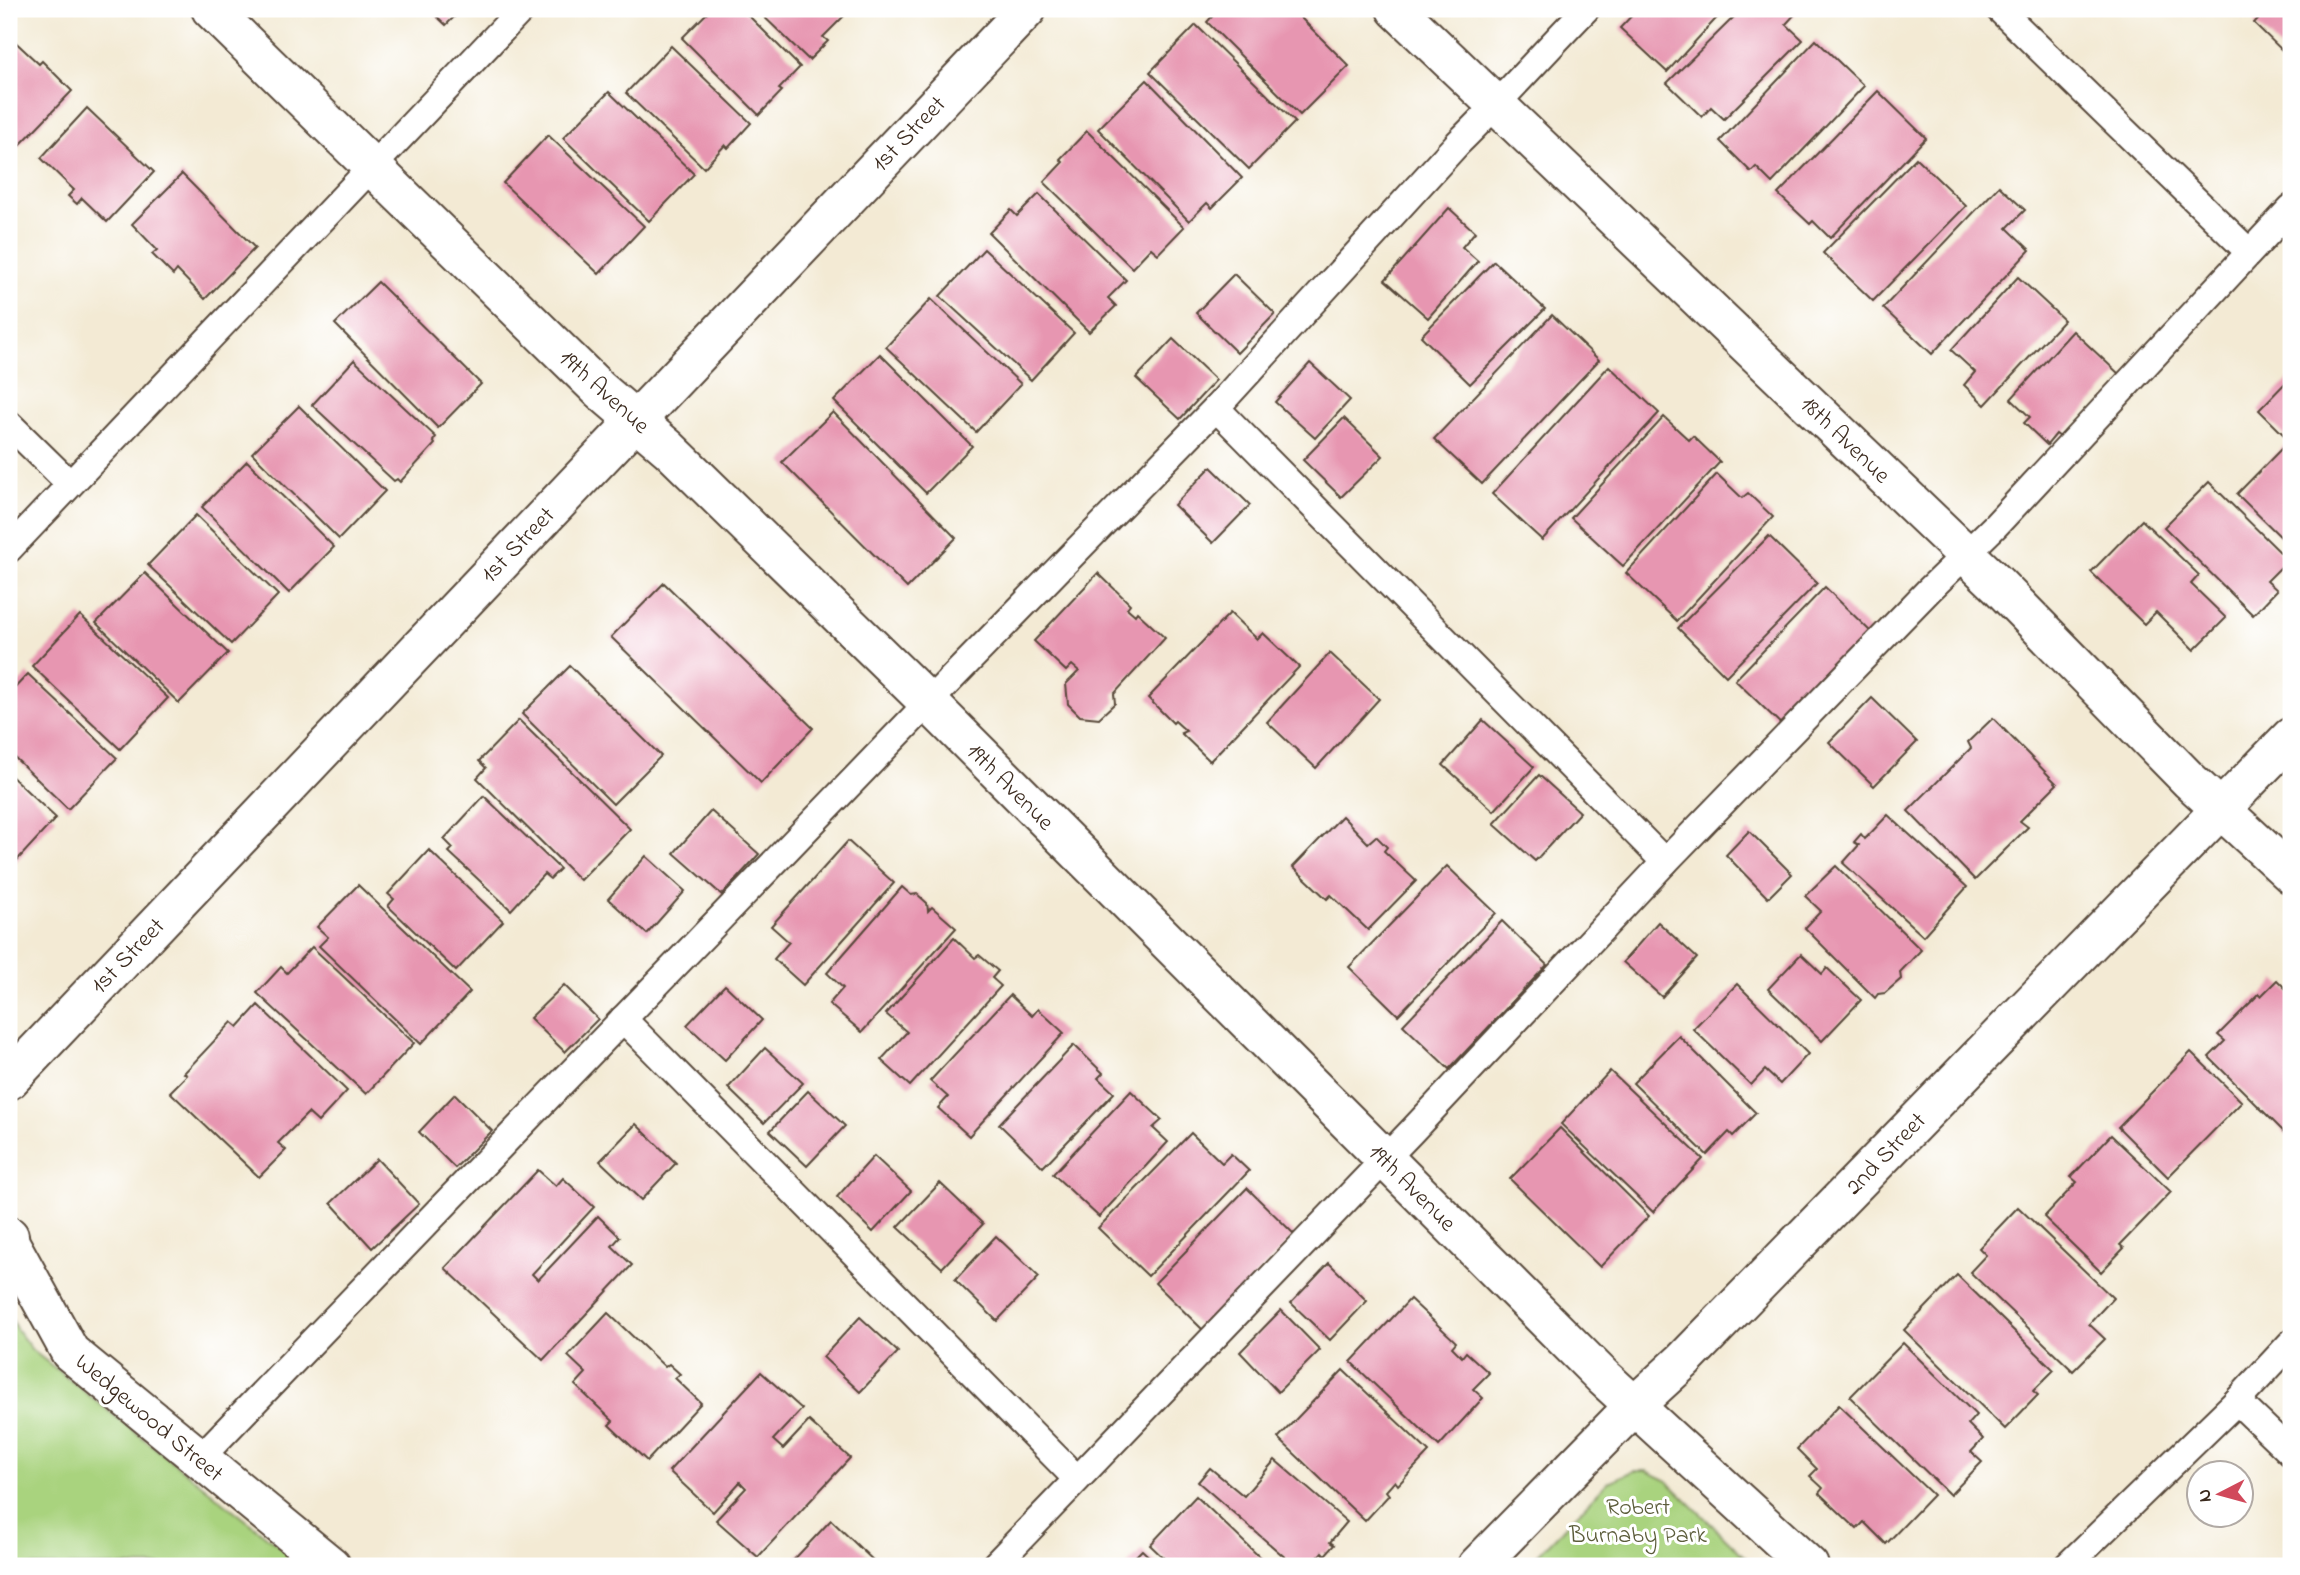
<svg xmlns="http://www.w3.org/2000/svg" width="2300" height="1575" font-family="'Indie Flower',sans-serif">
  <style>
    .green { fill: #a9d37e; stroke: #727e4e; stroke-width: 2 }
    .building { fill: #e796b1 }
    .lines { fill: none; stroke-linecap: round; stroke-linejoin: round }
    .lane-casing { stroke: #574739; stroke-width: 30 }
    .street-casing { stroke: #574739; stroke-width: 42 }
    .lane { stroke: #fff; stroke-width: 26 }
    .street { stroke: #fff; stroke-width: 38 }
    .labels { text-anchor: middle; stroke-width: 6; stroke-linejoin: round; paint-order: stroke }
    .street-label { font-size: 24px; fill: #3b2a1e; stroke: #fff }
    .park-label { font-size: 24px; fill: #5c5d3b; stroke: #fff }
  </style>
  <rect width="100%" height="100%" fill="#fff"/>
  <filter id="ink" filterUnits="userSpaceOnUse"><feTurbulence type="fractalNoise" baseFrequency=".0143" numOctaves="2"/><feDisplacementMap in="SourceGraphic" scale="14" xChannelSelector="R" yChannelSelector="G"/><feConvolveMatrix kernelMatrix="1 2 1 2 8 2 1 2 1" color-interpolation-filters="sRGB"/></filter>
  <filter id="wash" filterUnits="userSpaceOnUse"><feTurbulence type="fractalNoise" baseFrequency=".00686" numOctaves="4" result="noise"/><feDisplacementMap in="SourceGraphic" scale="28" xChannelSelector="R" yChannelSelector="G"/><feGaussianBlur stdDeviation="1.57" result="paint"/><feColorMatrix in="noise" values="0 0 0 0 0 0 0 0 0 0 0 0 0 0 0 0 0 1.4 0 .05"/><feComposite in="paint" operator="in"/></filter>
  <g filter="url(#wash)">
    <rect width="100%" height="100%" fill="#f3ead4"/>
    <g class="green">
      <path d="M9 1313 15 1327 32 1350 304 1566H9Z"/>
      <path d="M1634 1471H1647L1666 1480 1754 1566H1527L1608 1482Z"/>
    </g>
    <g id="blocks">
      <g class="building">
        <path d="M429 9H462L446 25Z"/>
        <path d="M711 9H742L800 67 779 89 782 91 759 115 682 38Z"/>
        <path d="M756 9H851L823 37 828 41 809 60Z"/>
        <path d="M1219 9H1292L1349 66 1300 115 1207 22Z"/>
        <path d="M1638 9H1725L1667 72 1620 28Z"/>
        <path d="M1742 9H1796L1798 11 1786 24 1803 40 1724 119 1711 107 1702 117 1667 83Z"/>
        <path d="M2267 9H2291V59L2254 23Z"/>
        <path d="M1196 25 1295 122 1249 169 1150 72Z"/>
        <path d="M9 36 39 64 42 61 72 91 18 147 9 138Z"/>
        <path d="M1816 40 1864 86 1772 183 1756 167 1751 172 1720 141Z"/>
        <path d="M671 46 751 123 728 148 725 145 704 168 626 93Z"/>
        <path d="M1147 80 1242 178 1212 208 1207 203 1189 221 1098 129Z"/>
        <path d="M1878 91 1926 138 1830 238 1813 221 1810 224 1778 194Z"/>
        <path d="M609 92 694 174 649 221 563 138Z"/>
        <path d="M87 108 154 172 107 222 82 198 77 204 68 196 74 190 41 158Z"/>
        <path d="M1087 131 1184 227 1158 254 1151 248 1132 268 1044 182 1063 162 1060 159Z"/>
        <path d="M548 135 644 226 599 274 503 183Z"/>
        <path d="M1916 158 1966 206 1873 301 1823 253Z"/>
        <path d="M182 174 255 248 205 299 177 270 173 275 152 254 157 250 132 224Z"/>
        <path d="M1999 186 2025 210 2007 228 2030 250 1932 354 1883 308Z"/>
        <path d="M1039 194 1126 280 1108 298 1116 306 1089 332 989 233 1011 210 1017 216Z"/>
        <path d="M1449 208 1475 232 1462 247 1478 261 1428 318 1385 280Z"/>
        <path d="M984 249 1074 333 1031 380 940 296Z"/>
        <path d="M1494 261 1545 309 1470 384 1421 336Z"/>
        <path d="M1234 274 1275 314 1237 353 1196 313Z"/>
        <path d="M2018 277 2064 320 1985 405 1964 385 1975 372 1951 350Z"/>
        <path d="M378 282 481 384 438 428 335 324Z"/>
        <path d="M931 299 1021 384 976 432 886 347Z"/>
        <path d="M1552 315 1599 360 1482 484 1434 439Z"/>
        <path d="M2073 331 2119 374 2060 437 2056 434 2047 445 2024 423 2030 417 2011 399Z"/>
        <path d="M1173 339 1216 380 1180 419 1136 378Z"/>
        <path d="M880 354 972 446 926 493 834 401Z"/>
        <path d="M354 360 436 437 433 441 435 444 400 482 397 479 394 481 312 405Z"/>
        <path d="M1310 363 1350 400 1315 438 1275 402Z"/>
        <path d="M1609 366 1659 413 1542 540 1492 494Z"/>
        <path d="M2291 377V442L2259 410Z"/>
        <path d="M299 406 385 491 339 539 252 453Z"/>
        <path d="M833 412 956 538 907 588 782 462Z"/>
        <path d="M1664 417 1689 440 1693 436 1720 462 1623 566 1571 518Z"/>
        <path d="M1344 418 1383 456 1341 497 1303 460Z"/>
        <path d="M2285 445 2291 451V547L2237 494Z"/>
        <path d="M247 461 334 547 289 593 202 507Z"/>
        <path d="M1211 467 1250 505 1213 543 1174 505Z"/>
        <path d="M1717 474 1742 498 1748 493 1773 517 1677 621 1626 573Z"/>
        <path d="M2209 482 2288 560 2267 581 2277 590 2253 615 2164 527Z"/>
        <path d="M196 515 278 595 231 644 148 565Z"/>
        <path d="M2142 520 2199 575 2191 584 2226 618 2194 650 2156 612 2144 624 2091 572Z"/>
        <path d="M1769 536 1817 583 1726 676 1678 628Z"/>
        <path d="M145 573 228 653 179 703 96 623Z"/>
        <path d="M1098 573 1130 604 1127 608 1135 615 1137 612 1165 638 1114 694 1115 703 1099 718 1080 716 1068 704 1066 684 1079 671 1072 665 1066 671 1034 641Z"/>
        <path d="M664 583 813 728 761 783 611 637Z"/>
        <path d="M1825 587 1874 635 1784 727 1735 680Z"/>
        <path d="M1230 613 1257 639 1263 633 1299 667 1210 761 1181 733 1186 731 1175 721 1173 723 1148 698Z"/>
        <path d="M80 615 168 698 120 749 32 666Z"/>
        <path d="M1330 653 1379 699 1316 768 1267 722Z"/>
        <path d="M570 666 661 756 613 804 522 714Z"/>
        <path d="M28 674 117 758 68 809 9 752V694Z"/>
        <path d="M1872 698 1917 742 1874 786 1829 742Z"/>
        <path d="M1993 718 2057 784 2020 821 2028 827 1975 880 1908 811 1971 748 1968 742Z"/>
        <path d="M519 720 630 829 580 880 477 778 486 768 479 761Z"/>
        <path d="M1483 720 1534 767 1494 811 1443 765Z"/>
        <path d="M9 774 56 818 9 869Z"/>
        <path d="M1539 775 1580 812 1535 861 1494 824Z"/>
        <path d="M484 796 560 869 550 879 544 874 511 910 449 852 453 848 444 839Z"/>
        <path d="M711 811 759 854 722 895 674 853Z"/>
        <path d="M1888 815 1967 887 1923 936 1843 863 1859 845 1854 842 1861 834 1865 839Z"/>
        <path d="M1342 816 1368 843 1376 836 1387 847 1384 851 1416 881 1368 930 1331 895 1327 899 1293 867Z"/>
        <path d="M1749 831 1792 874 1768 898 1726 855Z"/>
        <path d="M848 841 894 883 803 985 774 959 789 942 771 926Z"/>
        <path d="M429 850 503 921 456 971 388 906 394 899 388 894Z"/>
        <path d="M646 856 685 891 647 934 608 899Z"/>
        <path d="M1447 866 1496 913 1398 1015 1349 967Z"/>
        <path d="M1836 866 1921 950 1900 972 1901 979 1885 993 1878 994 1875 998 1805 928 1821 911 1805 896Z"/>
        <path d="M358 885 470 992 421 1044 319 946 328 937 317 927Z"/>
        <path d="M902 887 911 895 917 894 927 903 928 911 932 907 956 928 862 1032 829 1004 843 988 827 973Z"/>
        <path d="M1502 921 1547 965 1449 1069 1403 1025Z"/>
        <path d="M1658 922 1697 958 1662 997 1623 962Z"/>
        <path d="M954 938 975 958 979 955 998 971 992 978 1001 986 910 1086 881 1060 907 1032 886 1014Z"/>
        <path d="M312 947 414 1043 366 1094 257 993 281 967 287 973Z"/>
        <path d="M1801 954 1822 974 1827 968 1861 1000 1822 1041 1768 989Z"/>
        <path d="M2277 980 2291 994V1135L2289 1137 2209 1057 2225 1041 2218 1035 2259 994 2261 996Z"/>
        <path d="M1737 984 1808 1054 1780 1084 1765 1070 1751 1085 1693 1029Z"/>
        <path d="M564 985 598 1019 565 1052 530 1018Z"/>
        <path d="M725 985 762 1020 725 1060 687 1025Z"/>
        <path d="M1010 995 1032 1016 1038 1009 1064 1033 969 1136 938 1108 948 1097 930 1081Z"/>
        <path d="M258 1005 347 1091 318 1122 308 1113 278 1143 286 1150 259 1177 170 1092 187 1075 184 1073 232 1022 238 1027Z"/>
        <path d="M1679 1036 1756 1113 1733 1136 1729 1132 1707 1155 1633 1083Z"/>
        <path d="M1074 1045 1103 1073 1098 1078 1114 1093 1043 1167 999 1124Z"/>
        <path d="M765 1048 803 1083 764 1123 728 1088Z"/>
        <path d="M2191 1052 2242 1102 2168 1177 2118 1127Z"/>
        <path d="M1610 1071 1703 1159 1653 1212 1561 1124Z"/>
        <path d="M808 1091 845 1126 807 1166 770 1131Z"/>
        <path d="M1131 1091 1162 1120 1153 1128 1168 1142 1099 1217 1053 1174Z"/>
        <path d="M455 1094 492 1131 455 1168 419 1132Z"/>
        <path d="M636 1124 676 1163 641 1200 600 1161Z"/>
        <path d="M1560 1128 1649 1216 1600 1267 1510 1179Z"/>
        <path d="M1191 1133 1222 1163 1231 1154 1249 1171 1148 1276 1098 1228Z"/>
        <path d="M2111 1135 2171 1192 2120 1245 2124 1248 2101 1272 2044 1217 2077 1182 2071 1177Z"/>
        <path d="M874 1156 911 1191 873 1232 837 1197Z"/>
        <path d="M377 1159 419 1204 372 1248 331 1203Z"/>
        <path d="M538 1170 556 1186 563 1178 594 1207 532 1274 538 1280 598 1216 620 1237 612 1246 632 1265 543 1360 445 1268Z"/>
        <path d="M940 1183 983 1224 942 1268 898 1227Z"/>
        <path d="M1247 1188 1295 1235 1203 1330 1155 1283Z"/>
        <path d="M2018 1207 2113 1298 2089 1324 2105 1339 2073 1371 1970 1272 1986 1255 1979 1248Z"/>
        <path d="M996 1236 1039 1277 997 1321 955 1280Z"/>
        <path d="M1329 1263 1367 1301 1330 1340 1291 1303Z"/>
        <path d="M1957 1275 2054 1370 2033 1391 2038 1395 2005 1429 1904 1330Z"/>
        <path d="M1410 1299 1456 1342 1452 1347 1462 1357 1466 1352 1489 1373 1473 1389 1483 1398 1439 1446 1351 1362Z"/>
        <path d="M1281 1310 1320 1350 1278 1392 1240 1352Z"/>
        <path d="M608 1313 665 1367 669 1364 680 1374 675 1378 701 1403 647 1461 609 1425 613 1421 575 1385 586 1373 568 1356Z"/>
        <path d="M860 1317 898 1352 860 1392 823 1357Z"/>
        <path d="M1903 1343 1976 1415 1968 1424 1983 1439 1971 1452 1982 1462 1950 1495 1850 1397Z"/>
        <path d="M1343 1370 1429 1452 1398 1485 1395 1481 1386 1491 1389 1495 1365 1521 1278 1438Z"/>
        <path d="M761 1372 802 1409 773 1440 783 1449 809 1421 850 1458 758 1557 716 1520 746 1488 740 1482 713 1512 669 1471Z"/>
        <path d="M1839 1405 1933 1495 1886 1544 1864 1522 1857 1529 1819 1493 1823 1488 1810 1476 1817 1469 1797 1449Z"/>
        <path d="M1275 1460 1347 1522 1330 1542 1334 1545 1325 1555 1322 1552 1310 1566H1295L1198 1482 1210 1468 1244 1496Z"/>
        <path d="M1196 1496 1269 1566H1172L1150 1545Z"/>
        <path d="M831 1520 879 1566H788Z"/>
        <path d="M1142 1550 1159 1566H1126Z"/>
      </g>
    </g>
  </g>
  <g filter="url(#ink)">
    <use href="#blocks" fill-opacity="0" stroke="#574739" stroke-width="2"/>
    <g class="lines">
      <defs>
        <g id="lane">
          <path d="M1999 9 2249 252"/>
          <path d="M1216 408 1665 862"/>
          <path d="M9 424 70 484"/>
          <path d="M9 549 522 9"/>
          <path d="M623 1019 1077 1479"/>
          <path d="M2237 1401 2291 1453"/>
          <path d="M200 1458 951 679 1216 408 1458 143C1502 100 1543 53 1586 9"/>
          <path d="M994 1566 1411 1132 1665 862 1929 590 1996 525 2291 208"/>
          <path d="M2067 1566 2237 1401 2291 1343"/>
        </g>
        <g id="street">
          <path d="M211 9 600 390 669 449 929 703 1604 1378 1809 1566"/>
          <path d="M1396 9 1997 584 2189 780 2291 874"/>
          <path d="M9 1080 1027 9"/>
          <path d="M9 1236 10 1243 70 1352 331 1566"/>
          <path d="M1477 1566 1634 1406 1683 1361 2291 737"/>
        </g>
      </defs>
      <use href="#lane" class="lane-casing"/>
      <use href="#street" class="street-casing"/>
      <use href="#lane" class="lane"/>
      <use href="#street" class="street"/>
    </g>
  </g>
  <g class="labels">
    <g class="street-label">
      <text transform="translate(908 133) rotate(-46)" y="8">1st Street</text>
      <text transform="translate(605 391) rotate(42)" y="8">19th Avenue</text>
      <text transform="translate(1846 439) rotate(44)" y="8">18th Avenue</text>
      <text transform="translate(517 544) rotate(-46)" y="8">1st Street</text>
      <text transform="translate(1011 786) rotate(45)" y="8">19th Avenue</text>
      <text transform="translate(127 955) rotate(-46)" y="8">1st Street</text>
      <text transform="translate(1885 1153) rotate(-46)" y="8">2nd Street</text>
      <text transform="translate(1413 1187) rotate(45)" y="8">19th Avenue</text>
      <text transform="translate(150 1417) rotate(40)" y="8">Wedgewood Street</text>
    </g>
    <g class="park-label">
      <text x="1638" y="1514">Robert<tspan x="1638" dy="28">Burnaby Park</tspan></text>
    </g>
  </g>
  <rect width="2300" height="1575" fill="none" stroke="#fff" stroke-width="35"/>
  <g transform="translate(2220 1494) rotate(264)"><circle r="33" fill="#ffffff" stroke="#b1aaa5" stroke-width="2"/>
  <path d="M0-5L12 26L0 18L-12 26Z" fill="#d1495b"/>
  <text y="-10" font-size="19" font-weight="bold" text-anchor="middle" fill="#3b2a1e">N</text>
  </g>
</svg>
